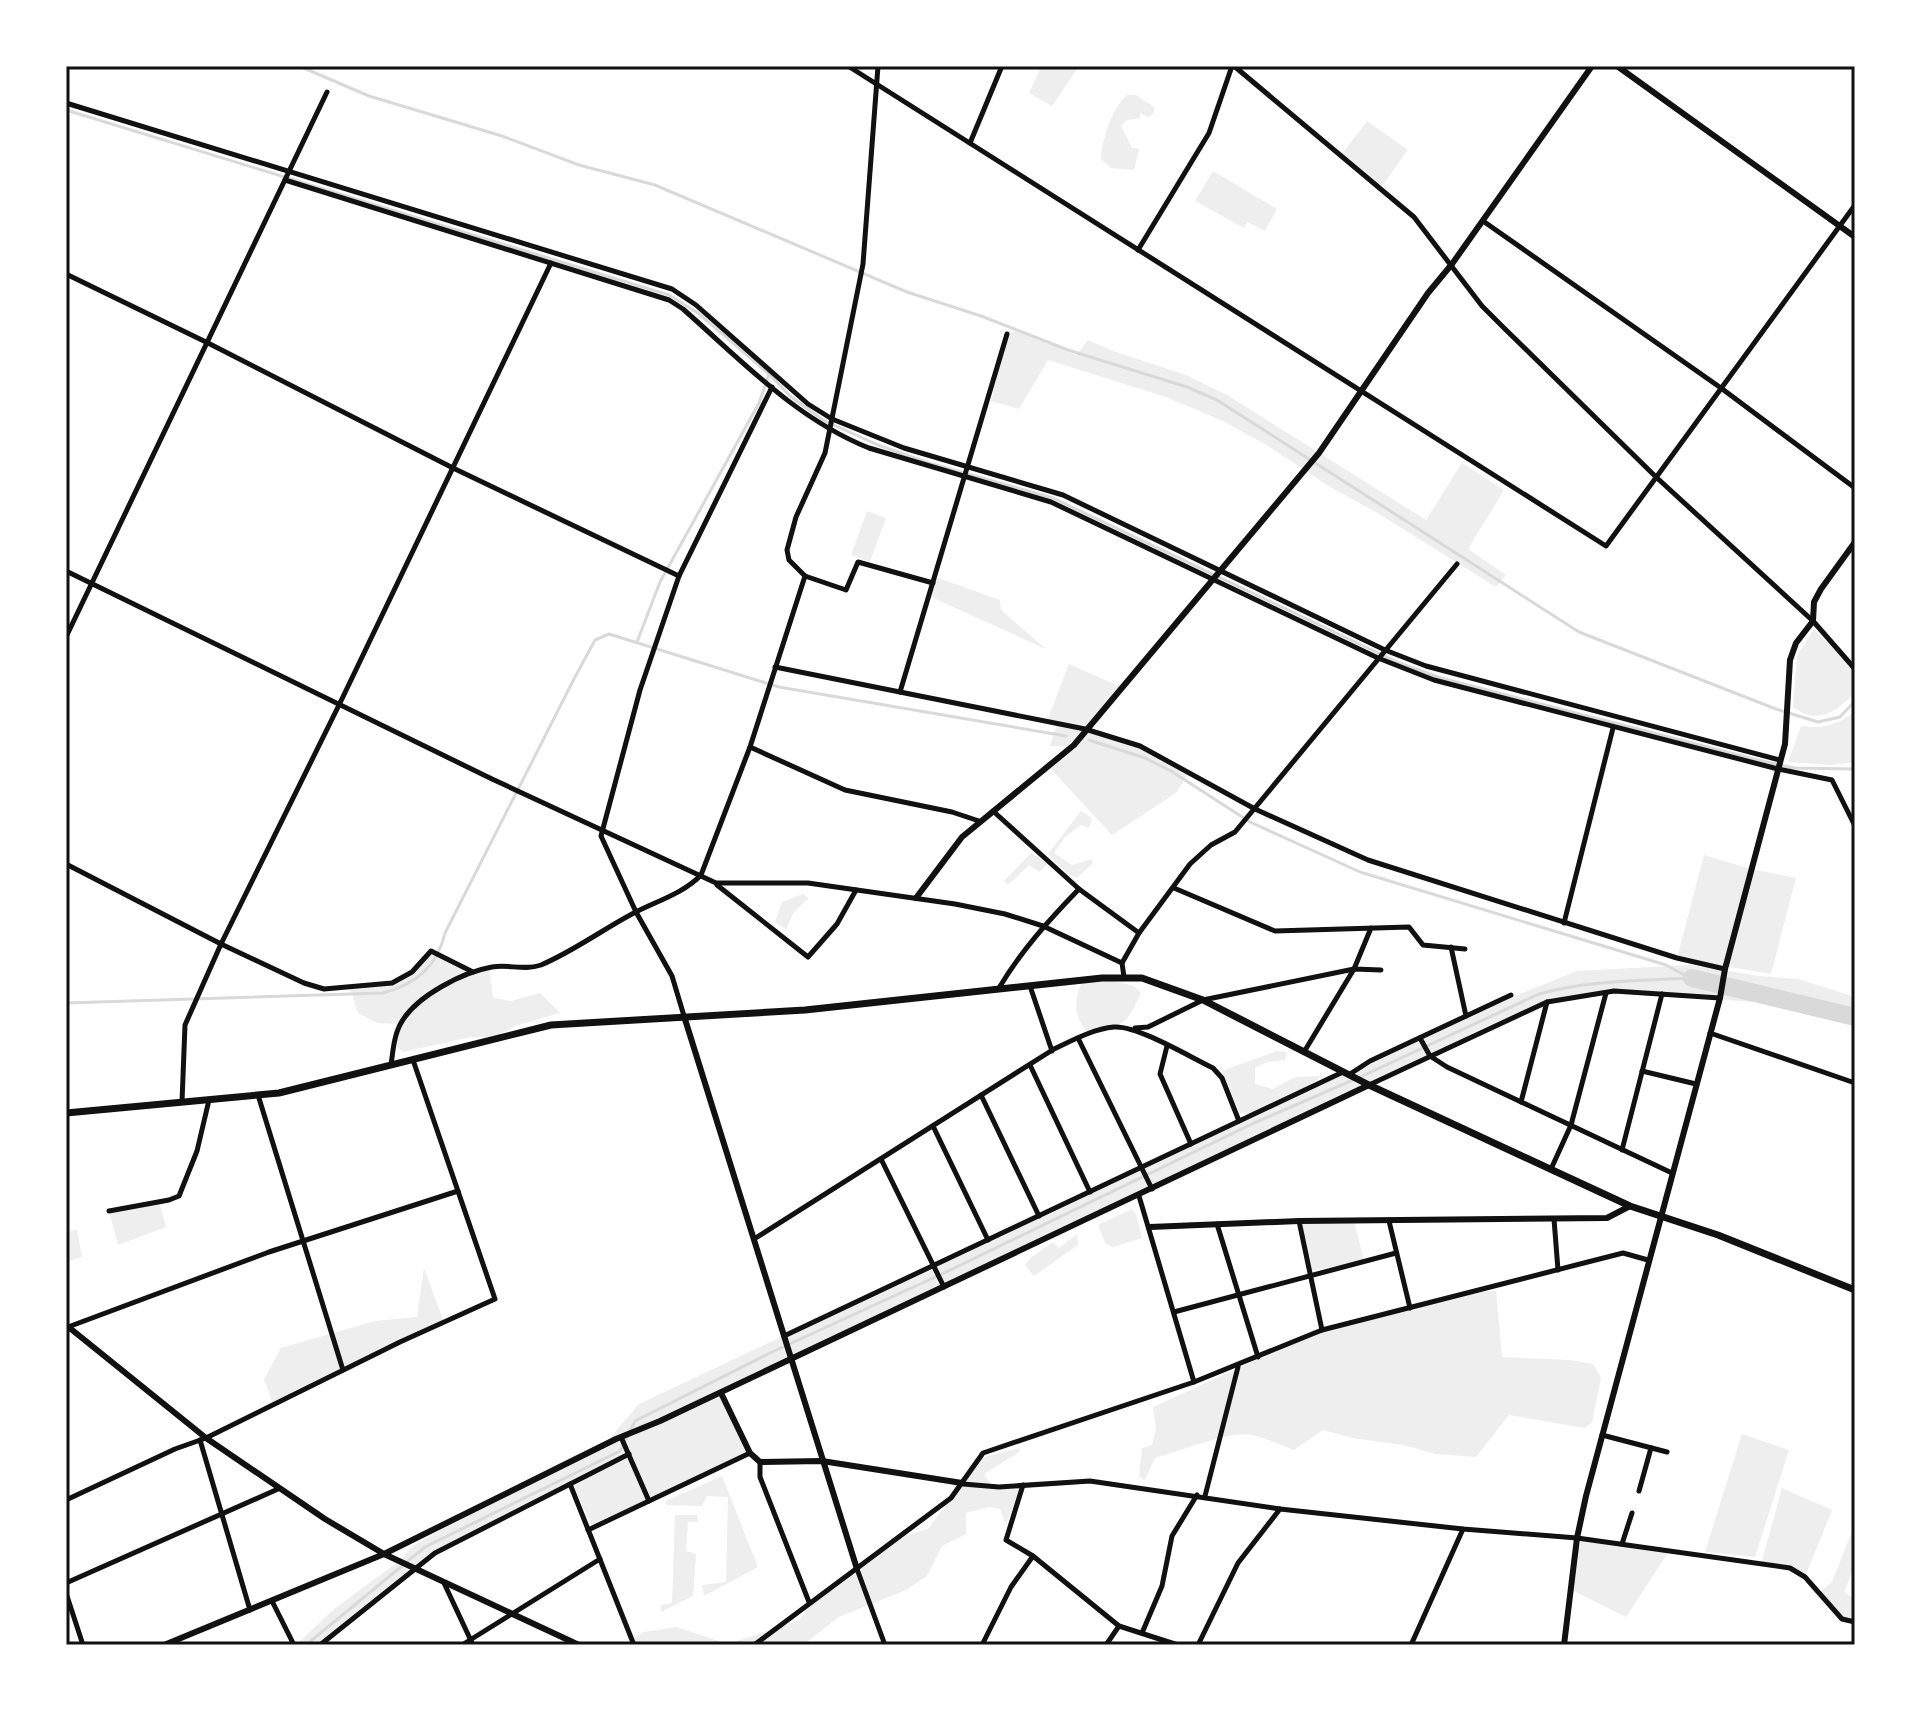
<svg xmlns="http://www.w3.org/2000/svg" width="1921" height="1711" font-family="Commissioner,sans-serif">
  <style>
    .green { fill: #eee }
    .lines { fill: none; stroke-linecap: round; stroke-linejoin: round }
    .stream { stroke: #d9d9d9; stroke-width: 3 }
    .river { stroke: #d9d9d9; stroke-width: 18 }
    .minor { stroke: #111; stroke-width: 5 }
    .tertiary { stroke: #111; stroke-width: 6 }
    .secondary { stroke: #111; stroke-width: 7 }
    .neatline { fill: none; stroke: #111; stroke-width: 3 }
  </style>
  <rect width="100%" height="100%" fill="#fff"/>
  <g class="green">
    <path d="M1036 66H1079L1052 106 1029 93 1040 69Z"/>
    <path d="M1127 95H1136L1154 107V113L1148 117 1140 113V118L1127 120 1121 126 1132 148 1139 149 1134 170 1111 168 1101 159C1102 139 1112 108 1127 95Z"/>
    <path d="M1367 121 1408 150 1379 190 1341 155Z"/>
    <path d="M1213 171 1277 209 1265 231 1247 222 1244 228 1195 201Z"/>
    <path d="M1016 331 1076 355 1088 340 1113 351 1186 375 1227 395 1426 520 1462 463 1504 490 1468 549 1506 575 1496 587 1379 514 1330 487 1268 446 1223 421 1166 397 1048 360 1019 409 991 401 1007 334Z"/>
    <path d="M867 511 886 518 870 562 851 555Z"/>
    <path d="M935 577 1000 600 1001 610 1046 649 929 596Z"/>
    <path d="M1814 629 1855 671V693C1836 711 1819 726 1793 707L1797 656Z"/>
    <path d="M1069 664 1121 687 1085 729 1140 746 1189 773 1176 793 1112 835 1050 768 1072 746H1050L1057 724 1047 721Z"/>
    <path d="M1855 712V762L1830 765 1788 762 1801 726C1824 729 1836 725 1855 712Z"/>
    <path d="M1081 811 1092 818 1089 828 1081 825 1065 837 1054 853 1072 865 1092 859 1093 863 1077 878 1068 875 1048 854Z"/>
    <path d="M1031 853 1048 864 1039 872 1029 865 1008 885 1004 881Z"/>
    <path d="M1704 855 1751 869 1796 878 1771 974 1677 958Z"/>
    <path d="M803 894 809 898 794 912 786 929 775 922 782 902Z"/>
    <path d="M429 953 473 972 489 967 493 998 511 1001 540 993 560 1013 515 1026 495 1037H471L403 1052 395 1045 400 1024 377 1023 358 1013 350 988 401 980Z"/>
    <path d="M1690 965 1759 976 1798 979 1855 997V1023L1806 1009 1754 1002 1639 993 1596 994 1542 1005 1478 1030 1440 1052 1336 1096 1207 1164 721 1392 750 1453 591 1525 574 1486 609 1465 435 1553 320 1645H296L334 1609 399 1561 413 1546 493 1500 603 1446 639 1404 1252 1115 1240 1113 1222 1071 1277 1051 1287 1052 1285 1060 1267 1062 1255 1068V1084L1273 1089 1295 1077 1323 1076 1299 1092 1359 1068 1470 1014 1577 971Z"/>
    <path d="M1102 978 1134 986 1141 993C1125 1028 1123 1026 1086 1031 1073 1016 1074 996 1083 980Z"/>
    <path d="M159 1202 166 1227 118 1245 109 1211Z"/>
    <path d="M1132 1209 1136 1214 1142 1238 1113 1247 1105 1243 1098 1225Z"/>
    <path d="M1299 1221H1354L1364 1261 1309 1271Z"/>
    <path d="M77 1229 82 1257 66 1262V1233Z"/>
    <path d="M1077 1234 1078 1245 1034 1276 1025 1265 1030 1258 1053 1242 1059 1248Z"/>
    <path d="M424 1268 443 1320 273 1404 264 1379 281 1348 375 1321 417 1317Z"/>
    <path d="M1496 1291 1502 1357 1570 1360 1593 1364 1601 1378 1592 1423 1584 1428 1509 1415 1476 1457 1436 1454 1403 1445 1352 1438 1323 1430 1294 1450C1280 1445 1266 1438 1252 1435 1230 1430 1179 1452 1155 1458L1145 1480 1139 1477 1142 1448 1152 1445 1156 1430 1153 1407 1322 1330 1469 1293Z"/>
    <path d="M1742 1434 1789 1450 1755 1557 1705 1552Z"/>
    <path d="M1020 1448 1019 1452 984 1474 994 1489 1020 1488 1006 1525 1000 1509 989 1507 966 1513V1534L942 1546 927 1576 906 1590 839 1617 803 1645H637L634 1638 644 1632 676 1627 728 1644 799 1620 820 1594 900 1537 928 1529 980 1458Z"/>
    <path d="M722 1476 758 1567 704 1596 702 1585 726 1582 728 1497 707 1496 702 1506 666 1505V1501Z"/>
    <path d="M1782 1488 1832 1510 1805 1577 1790 1568 1761 1564Z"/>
    <path d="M675 1515H697L698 1522H688L686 1551 696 1554 693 1596 661 1612V1605L672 1603Z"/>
    <path d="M1855 1524V1565L1844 1592 1852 1597 1855 1593V1619H1842L1820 1592 1832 1582Z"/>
    <path d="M1577 1538 1669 1551 1626 1617 1570 1589Z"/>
  </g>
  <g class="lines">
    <g class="stream">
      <path d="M299 66 369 96 502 136 579 165 655 185 907 292 981 316 1068 350 1187 387 1217 400 1579 632 1776 709 1818 722 1840 717 1855 701"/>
      <path d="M66 110 669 295 698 313 769 374 790 396 823 420 878 445 929 463 1053 498 1397 662 1441 678 1758 760 1794 768 1855 769"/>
      <path d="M637 642 660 582 759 403 769 374"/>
      <path d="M1089 740 1145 758 1171 771 1250 822 1360 872 1666 965 1688 977"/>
      <path d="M66 1003 383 993C416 984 437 967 445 933L574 679 595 640 609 634 779 687 1066 736"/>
      <path d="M1360 1077 1539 994C1589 980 1641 981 1692 978"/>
      <path d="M306 1645 425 1547 620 1451 635 1421 770 1353 944 1273 1254 1123 1353 1080"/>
    </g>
    <path class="river" d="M1692 978 1855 1017"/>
    <g class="minor">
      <path d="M848 66 1606 546 1855 205"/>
      <path d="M878 66 863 264 825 453 796 517 787 550 789 560 805 576 846 590 858 562 933 583"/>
      <path d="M1234 66 1414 217 1482 306 1504 328 1656 477 1813 621 1855 669"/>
      <path d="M66 103 672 289 696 305 808 404 832 419 904 448 1063 495 1385 650 1426 666 1780 760"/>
      <path d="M970 143 1002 66"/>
      <path d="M285 180 669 300 683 309C741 360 796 419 869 448L1051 502 1378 658 1434 680 1778 769 1832 780 1855 826"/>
      <path d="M1483 221 1721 388 1855 488"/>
      <path d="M1138 250 1209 133 1232 66"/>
      <path d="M66 274 208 343 453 468 679 576"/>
      <path d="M66 571 492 779 716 883H808L955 904 1005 914 1043 926 1122 963"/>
      <path d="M66 637 327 92"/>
      <path d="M775 667 1085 729 1140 746 1255 809 1368 860 1677 958 1725 969"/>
      <path d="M900 692 1007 334"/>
      <path d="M750 747 845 790 952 812 979 821"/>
      <path d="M993 811 1079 889 1139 933"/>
      <path d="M66 864 221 944 304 983 324 989 392 983 412 972 431 951 473 972"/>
      <path d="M717 885 808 957 837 924 856 890"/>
      <path d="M1174 888 1275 931 1409 927 1423 945 1465 949"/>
      <path d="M1564 923 1613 728"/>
      <path d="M1451 947 1466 1016"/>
      <path d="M1124 977 1122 963 1139 933 1190 864 1211 845 1235 832 1457 564"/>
      <path d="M1030 986 1052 1051"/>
      <path d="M999 988C1021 951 1048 921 1079 889"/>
      <path d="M684 1016 672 976 636 912 601 836 640 690 679 576 772 387"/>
      <path d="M1135 1028 1148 1027 1203 1000 1354 969 1381 970"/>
      <path d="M1710 1033 1855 1083"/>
      <path d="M1078 1038 1152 1189"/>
      <path d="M1420 1038 1430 1056 1447 1067 1672 1173"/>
      <path d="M1167 1046 1160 1074 1191 1144"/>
      <path d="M1304 1052 1354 969 1371 928"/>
      <path d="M391 1065C393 1051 394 1035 401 1023 416 996 463 972 492 967 509 964 524 971 541 965 572 952 602 930 632 914 654 902 683 894 701 875L750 747 805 576"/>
      <path d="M1030 1065 1090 1192"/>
      <path d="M1642 1071 1696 1084"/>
      <path d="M1350 1074 1370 1061 1511 995"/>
      <path d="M1369 1085 1547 1002 1614 991 1720 998"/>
      <path d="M258 1095 343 1370"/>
      <path d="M981 1095 1039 1216"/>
      <path d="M182 1102 185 1025 221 944 340 703 551 263"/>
      <path d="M1521 1102 1547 1002"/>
      <path d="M933 1126 988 1240"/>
      <path d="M1622 1150 1662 994"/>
      <path d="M881 1159 944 1287"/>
      <path d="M1551 1169 1571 1125 1606 993"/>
      <path d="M1139 1196 1194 1382"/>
      <path d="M109 1211 169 1200 179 1196 197 1151 209 1100"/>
      <path d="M1554 1219 1558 1270"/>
      <path d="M1299 1221 1322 1330"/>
      <path d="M1389 1221 1410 1308"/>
      <path d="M1217 1224 1258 1357"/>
      <path d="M754 1239 1054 1049C1073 1040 1093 1029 1114 1027 1137 1025 1190 1057 1213 1068L1222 1078 1239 1121"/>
      <path d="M1174 1312 1396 1253"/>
      <path d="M68 1327 269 1252 458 1191"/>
      <path d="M784 1336 1343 1072"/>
      <path d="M1602 1435 1667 1452"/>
      <path d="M621 1437 649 1501"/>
      <path d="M200 1440 250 1610"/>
      <path d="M760 1462V1477L809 1602"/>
      <path d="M570 1484 634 1645"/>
      <path d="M963 1484 999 1487 1090 1481 1280 1509 1463 1529 1577 1538 1790 1568 1805 1577 1842 1619 1855 1622"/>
      <path d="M1023 1485 1006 1540 1033 1556 1119 1626 1178 1645"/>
      <path d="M1639 1491 1651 1448"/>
      <path d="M1205 1496 1238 1367"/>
      <path d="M66 1500 175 1449 206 1438 400 1342 495 1299 413 1060"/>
      <path d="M588 1530 750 1453"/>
      <path d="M1622 1544 1632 1513"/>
      <path d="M857 1569 885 1645"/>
      <path d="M66 1583 278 1489"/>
      <path d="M444 1583 473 1645"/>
      <path d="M66 1593 83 1645"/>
      <path d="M272 1601 294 1645"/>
      <path d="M1142 1633 1162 1586 1172 1536 1197 1495"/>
      <path d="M320 1645 435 1553 629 1454"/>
      <path d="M462 1645 600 1559"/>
      <path d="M754 1645 951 1498 983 1453 1194 1382 1322 1330 1623 1253 1648 1260"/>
      <path d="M982 1645 1011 1587 1033 1556"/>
      <path d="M1106 1645 1119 1626"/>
      <path d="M1198 1645 1238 1563 1280 1509"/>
      <path d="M1411 1645 1463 1529"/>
      <path d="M1854 1645 1855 1637"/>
    </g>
    <g class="tertiary">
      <path d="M1617 66 1855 237"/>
      <path d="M916 898 962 837 1074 745 1319 453 1428 293 1452 264 1592 66"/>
      <path d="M684 1016 857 1569"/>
      <path d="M1150 1227 1299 1221 1607 1218 1630 1206"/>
      <path d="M66 1325 206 1438 325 1519 384 1554 579 1645"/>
      <path d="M721 1393 750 1453 760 1462 822 1461 962 1483"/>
      <path d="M164 1645 384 1554 616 1439 660 1421 1369 1085"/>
      <path d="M1564 1645 1577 1538 1586 1496 1720 998 1725 969 1785 744 1790 660 1796 643 1813 621 1814 602 1821 589 1855 542"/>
    </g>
    <path class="secondary" d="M66 1113 279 1093 551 1025 805 1010 1102 978H1142L1203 1000 1369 1085 1630 1206 1718 1235 1855 1290"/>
  </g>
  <rect width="1921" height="1711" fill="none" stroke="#ffffff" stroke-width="136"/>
  <rect x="68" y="68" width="1785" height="1575" class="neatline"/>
</svg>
